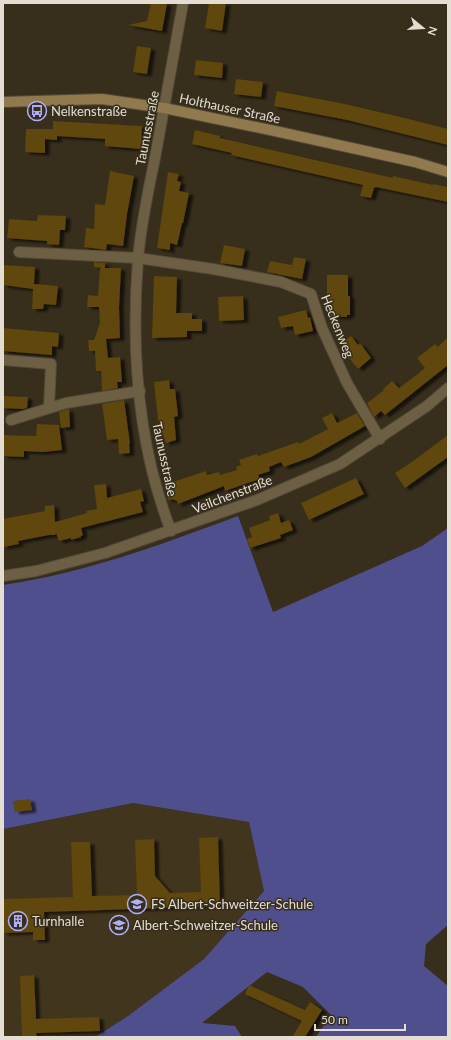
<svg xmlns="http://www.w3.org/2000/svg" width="451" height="1040" font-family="Lato,sans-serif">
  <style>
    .built { fill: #42351d }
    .green { fill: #504f8d }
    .building { fill: #5f4608; filter: url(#shadow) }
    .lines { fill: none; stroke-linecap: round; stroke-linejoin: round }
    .street-casing { stroke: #534a39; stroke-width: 12 }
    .secondary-casing { stroke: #534a39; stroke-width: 12 }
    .street { stroke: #6d5f43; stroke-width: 10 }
    .secondary { stroke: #90794c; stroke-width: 10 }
    .labels { text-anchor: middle; stroke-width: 3; stroke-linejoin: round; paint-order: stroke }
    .street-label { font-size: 13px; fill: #e3ddd2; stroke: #372e1c }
    .poi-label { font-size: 13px; fill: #e3ddd2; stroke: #372e1c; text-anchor: start }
  </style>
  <defs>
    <filter id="shadow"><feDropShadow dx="4.5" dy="2.5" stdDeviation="1" flood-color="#0009"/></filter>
  </defs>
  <rect width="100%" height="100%" fill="#372e1c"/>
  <path class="built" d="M133 803 249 822 264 891 204 959 128 1016 95 1037H3V829Z"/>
  <path class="green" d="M238 516 273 612 422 546 448 528V925L426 944 424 966 448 986V1037H316L331 1015 303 987 267 972 202 1023 235 1026 242 1037H95L128 1016 204 959 264 891 249 822 133 803 3 829V585C85 573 160 545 238 516Z"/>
  <g class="building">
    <path d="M151 3H167L162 31 128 25 147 21Z"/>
    <path d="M209 3H226L222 31 205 28Z"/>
    <path d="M137 46 151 48 147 74 133 72Z"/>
    <path d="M196 60 223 63 222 78 194 75Z"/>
    <path d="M236 79 263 82 261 97 234 94Z"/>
    <path d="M277 91 345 104 405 118 448 129V145L347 120 274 106Z"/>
    <path d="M53 121 142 126 141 149 105 146V139L57 136V140L45 139V153L25 152 26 129H53Z"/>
    <path d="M195 130 220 136V138L393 178V176L433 185V184L448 187V202L376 187 374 188 371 198 360 196 363 185 231 155 232 153 192 144Z"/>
    <path d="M110 171 134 176 127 214 123 246 107 244 106 250 84 247 86 228 94 229 95 204 105 205Z"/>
    <path d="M168 172 179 174 177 181 181 182 179 191 189 193 183 223H182L177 245 170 243V250L157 248Z"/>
    <path d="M38 215 66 216 65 230H60L59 245 47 244V241L7 238 9 219 37 221Z"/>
    <path d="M224 245 245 249 242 266 220 263Z"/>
    <path d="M294 257 306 259 302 279 267 272 270 261 292 265Z"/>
    <path d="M94 262 105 263V268H121L119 307 120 338 106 339 108 358 120 357 122 382H117L118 388 102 391 101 371H96L95 351H89L88 340H94L100 323 99 307H87L88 295 98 296 100 268H102L94 267Z"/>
    <path d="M3 265 35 267 34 284 58 286 56 305 44 304 43 309H32L33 289 3 285Z"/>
    <path d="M327 275H348V296H350V315H347V317L327 316Z"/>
    <path d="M154 276 177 277 176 313H192V319H202V331H187V337L152 338Z"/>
    <path d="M243 296 244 320 219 321 218 297Z"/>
    <path d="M306 310 308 318 310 317 313 331 295 335 293 326 281 328 278 317Z"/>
    <path d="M3 328 59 333 58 347 52 346V355L3 351Z"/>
    <path d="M351 336 358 345 360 343 371 358 358 369 346 354 349 351 342 342Z"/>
    <path d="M448 337V365L385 415 381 411 374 417 367 403 384 390 383 389 392 381 399 388 419 373 425 368 417 358 435 344 438 347Z"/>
    <path d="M169 380 170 389H175L178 416 174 417 176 440 166 443 158 420 154 382Z"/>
    <path d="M3 396 28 397 27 408 23 409 3 408Z"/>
    <path d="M124 400 130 444H129L130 453 119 454 118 439 107 440 102 404Z"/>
    <path d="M69 409 70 427 61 428 59 412Z"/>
    <path d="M332 413 337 423 357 413 365 426 311 457 284 467 281 462 269 467 270 471 258 475 260 479 225 491 224 486 178 504 177 501 172 499 168 500 164 485 206 471 207 475 219 472 220 475 237 470 236 467 241 465 239 460 257 454 258 456 298 442 299 444 328 429 322 418Z"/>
    <path d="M37 424 59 425 62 450 43 452 24 451V457L3 456V435L36 436Z"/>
    <path d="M448 435V457L405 488 395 473 413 461Z"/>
    <path d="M356 478 364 494 309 520 301 503Z"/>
    <path d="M106 484 107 498 141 489 144 501 140 502 143 512 81 528 83 535 81 536V537L71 540V538L59 541 56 533 55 535H49L18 541 19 544 3 547V519L45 511V506L54 505 55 522 87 513 86 511 97 509 94 485Z"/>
    <path d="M278 513 281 523 289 520 293 530 280 535 281 538 250 548 247 539 252 537 249 528 270 520 269 516Z"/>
    <path d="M30 799 32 810 15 812 13 801Z"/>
    <path d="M218 837 220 906 44 912 45 940H33V932L3 933V899L73 897 71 842H90L92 896 137 895 135 840 154 839 155 876 170 893 201 892 199 838Z"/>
    <path d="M34 975 36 1019 99 1017 100 1031 36 1033 37 1037H22L20 976Z"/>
    <path d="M249 985 305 1010 310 1002 322 1010 305 1037H292L302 1021 245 994Z"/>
  </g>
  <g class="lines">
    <defs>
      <g id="street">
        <path d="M19 252 138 258 213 269 281 282 311 294 322 328 347 383 380 439"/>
        <path d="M3 360 51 364 49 407"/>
        <path d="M11 420 66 403 140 391"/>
        <path d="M171 531C138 446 131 350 138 259 141 225 148 191 155 158 164 106 174 55 183 3"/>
        <path d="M3 576 36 571 105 553 257 500 340 464 427 406 448 388"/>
      </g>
      <path id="secondary" d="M3 102 102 99 164 108 275 131 415 162 448 172"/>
    </defs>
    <use href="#street" class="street-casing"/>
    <use href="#secondary" class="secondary-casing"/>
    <use href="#street" class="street"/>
    <use href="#secondary" class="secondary"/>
  </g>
  <defs>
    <symbol id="bus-ring" viewBox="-11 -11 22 22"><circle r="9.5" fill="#372e1c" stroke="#adaffb" stroke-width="1.5"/><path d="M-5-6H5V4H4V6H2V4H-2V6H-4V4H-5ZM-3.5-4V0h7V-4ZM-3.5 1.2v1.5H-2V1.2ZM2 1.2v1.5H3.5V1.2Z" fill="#adaffb"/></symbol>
    <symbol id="school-ring" viewBox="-11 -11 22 22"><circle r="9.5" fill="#372e1c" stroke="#adaffb" stroke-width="1.5"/><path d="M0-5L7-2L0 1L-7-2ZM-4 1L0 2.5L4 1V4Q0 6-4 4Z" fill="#adaffb"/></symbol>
    <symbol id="building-ring" viewBox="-11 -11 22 22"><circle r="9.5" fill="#372e1c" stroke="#adaffb" stroke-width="1.5"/><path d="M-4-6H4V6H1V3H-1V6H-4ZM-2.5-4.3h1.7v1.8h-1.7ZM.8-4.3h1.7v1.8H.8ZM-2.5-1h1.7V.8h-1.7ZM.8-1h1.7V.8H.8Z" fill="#adaffb"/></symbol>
  </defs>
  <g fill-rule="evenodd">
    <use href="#bus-ring" x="26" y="100" width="22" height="22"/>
    <use href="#school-ring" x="126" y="893" width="22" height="22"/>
    <use href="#building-ring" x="7" y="910" width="22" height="22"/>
    <use href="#school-ring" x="108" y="914" width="22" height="22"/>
  </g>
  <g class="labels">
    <g class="street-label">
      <text transform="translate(230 108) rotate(12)" y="5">Holthauser Straße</text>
      <text transform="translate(147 128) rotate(-79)" y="5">Taunusstraße</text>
      <text transform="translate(338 326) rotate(68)" y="5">Heckenweg</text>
      <text transform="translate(165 459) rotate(78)" y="5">Taunusstraße</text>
      <text transform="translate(232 494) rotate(-21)" y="5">Veilchenstraße</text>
    </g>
    <g class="poi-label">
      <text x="51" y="116">Nelkenstraße</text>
      <text x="151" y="909">FS Albert-Schweitzer-Schule</text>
      <text x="32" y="926">Turnhalle</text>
      <text x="133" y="930">Albert-Schweitzer-Schule</text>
    </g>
  </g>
  <rect width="451" height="1040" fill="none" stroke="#e3ddd2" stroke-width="8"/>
  <g transform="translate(423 28) rotate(108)" stroke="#372e1c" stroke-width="3" paint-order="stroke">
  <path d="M0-3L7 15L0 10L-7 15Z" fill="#e3ddd2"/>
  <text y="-6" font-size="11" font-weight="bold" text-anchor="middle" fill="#e3ddd2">N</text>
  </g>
  <path d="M315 1024v6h90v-6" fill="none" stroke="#e3ddd2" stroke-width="2"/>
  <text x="321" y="1024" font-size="12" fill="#e3ddd2" stroke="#372e1c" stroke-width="3" paint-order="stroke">50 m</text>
</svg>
